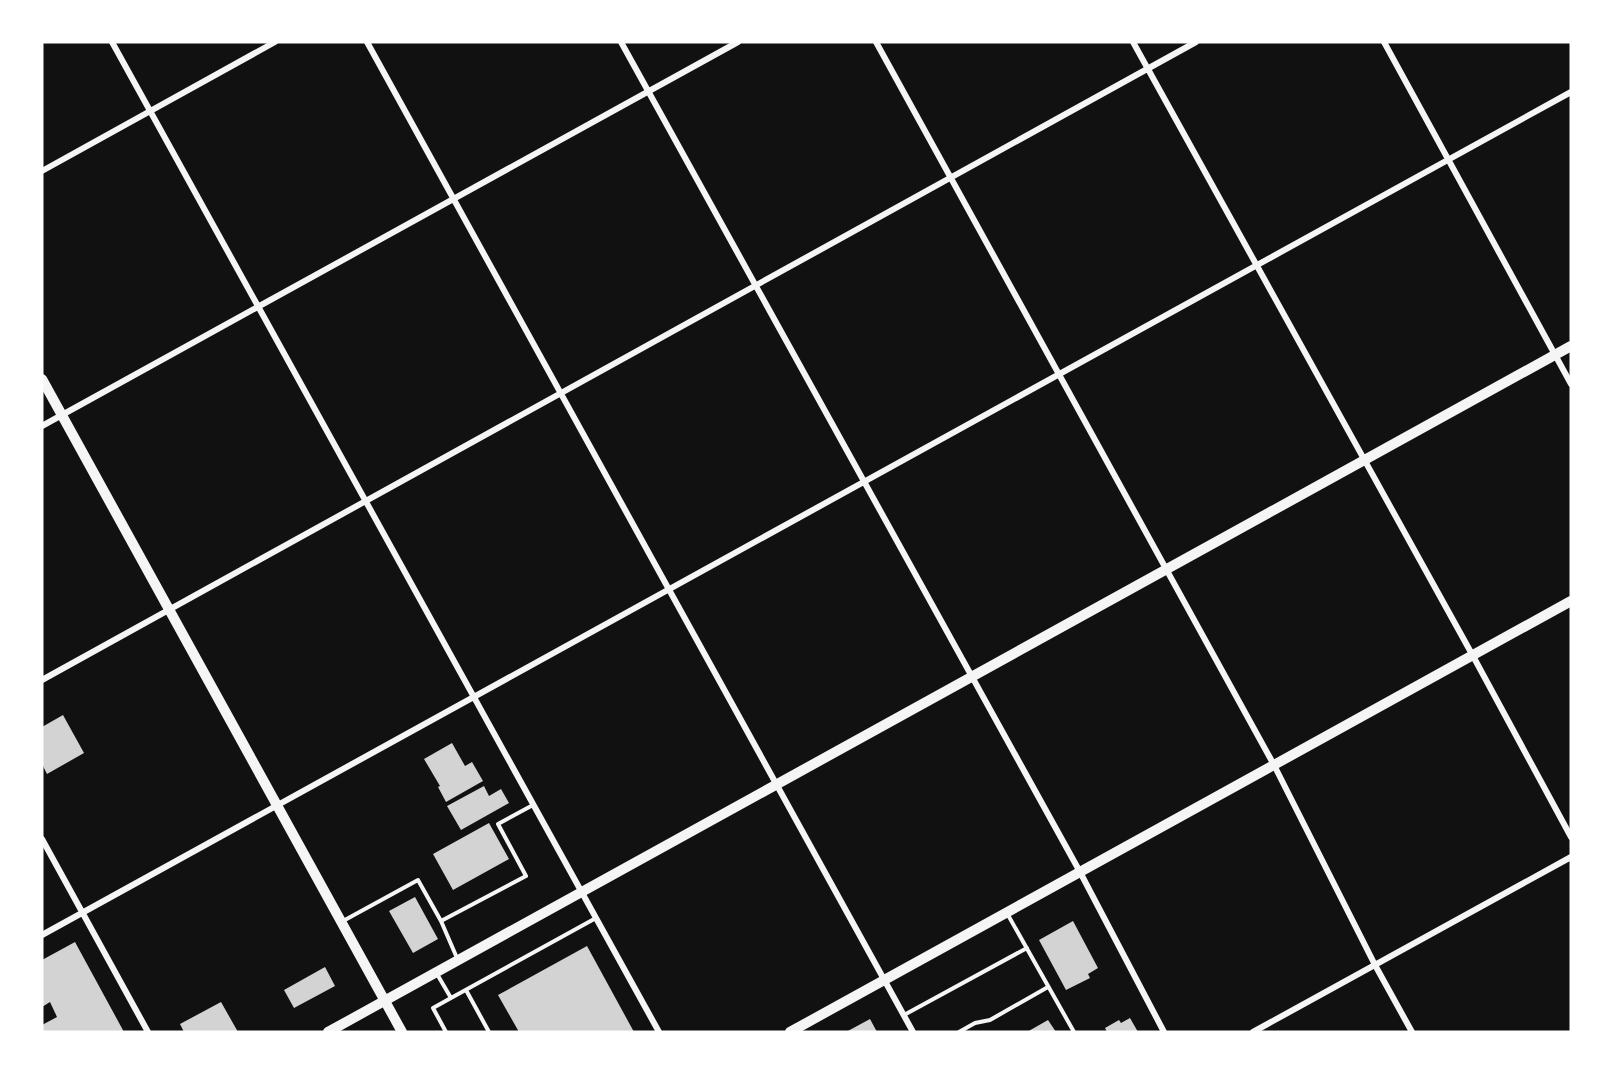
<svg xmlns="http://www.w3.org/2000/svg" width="1613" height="1074" viewBox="0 0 1613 1074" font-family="'Archivo Narrow',sans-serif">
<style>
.building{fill:#d3d3d3}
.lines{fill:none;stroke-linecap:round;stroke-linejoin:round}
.service{stroke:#f5f5f5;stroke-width:4}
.minor{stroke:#f5f5f5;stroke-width:6}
.secondary{stroke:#f5f5f5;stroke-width:10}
</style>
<rect width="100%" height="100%" fill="#111"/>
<path class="building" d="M63 715 84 753 47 774 42 764V727Z
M452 743 465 766 472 762 483 781 446 802 438 787 440 786 424 759Z
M484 786 489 796 501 789 509 803 461 830 447 806Z
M489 823 509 859 453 890 433 854Z
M415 897 438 939 413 953 389 911Z
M1073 921 1098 968 1088 974 1090 978 1066 990 1039 940Z
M75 942 124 1032H42V1025L57 1017 50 1002 42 1007V960Z
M587 946 634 1032H519L498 995Z
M325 967 335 986 294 1008 284 990Z
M221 1002 238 1032H184L180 1024Z
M1130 1018 1138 1032H1107L1105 1028 1119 1020 1121 1023Z
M870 1019 877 1032H846Z
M1048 1020 1056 1032H1027Z"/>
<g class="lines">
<path class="service" d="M1008 915 1074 1032
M343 921 418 880 441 921 457 958
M441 921 526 876 498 824 533 805
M437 974 451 998 596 918
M466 990 489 1032
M904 1015 1027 948
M446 1032 433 1008 451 998
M959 1032 975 1023 990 1020 1048 987"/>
<path class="minor" d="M112 42 659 1032
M367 42 913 1032
M621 42 1080 872 1164 1032
M876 42 1274 765 1375 965 1412 1032
M1133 42 1473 656 1571 837
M1384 42 1571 384
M42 171 275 42
M42 426 738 42
M42 680 1196 42
M42 839 148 1032
M42 935 1571 92
M1253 1032 1571 857"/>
<path class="secondary" d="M42 379 402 1032
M328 1032 1571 346
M790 1032 1571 601"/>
</g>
<rect width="1613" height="1074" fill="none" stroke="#ffffff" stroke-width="87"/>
</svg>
